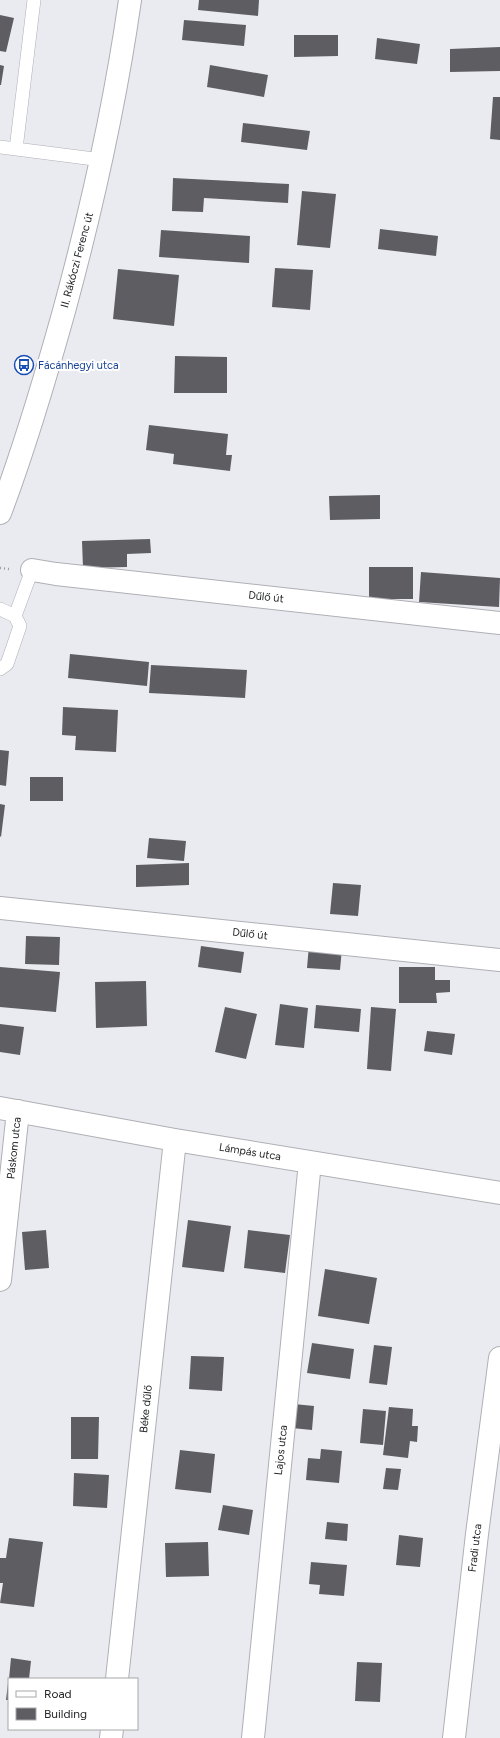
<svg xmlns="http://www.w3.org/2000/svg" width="500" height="1738" viewBox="0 0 500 1738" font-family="Figtree,sans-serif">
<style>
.building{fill:#5d5d62}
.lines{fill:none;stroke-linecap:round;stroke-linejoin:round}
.service-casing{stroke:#afb0b5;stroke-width:14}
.minor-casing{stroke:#afb0b5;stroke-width:24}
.secondary-casing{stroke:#afb0b5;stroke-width:24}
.path{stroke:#9b9ca0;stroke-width:2.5;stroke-dasharray:1 3;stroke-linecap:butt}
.service{stroke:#fff;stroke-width:13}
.minor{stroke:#fff;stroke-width:22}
.secondary{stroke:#fff;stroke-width:22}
.labels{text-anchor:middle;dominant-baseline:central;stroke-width:4;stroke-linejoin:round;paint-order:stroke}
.street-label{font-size:11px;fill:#242527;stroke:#fff}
.transit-label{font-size:11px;fill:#164399;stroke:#fff;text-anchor:start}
</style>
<rect width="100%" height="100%" fill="#eaebf0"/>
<path class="building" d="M199 0H259L258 16 198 10Z
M0 15 14 18 6 52 0 51Z
M184 20 246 25 244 46 182 40Z
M294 35H338V56L294 57Z
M377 38 420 44 417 64 375 59Z
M500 47V71L450 72V49Z
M0 65 4 66 1 85H0Z
M210 65 268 75 264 97 207 87Z
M493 97H500V140L490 139Z
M243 123 310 131 307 150 241 142Z
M173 178 289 184 288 203 204 198 203 212 172 211Z
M302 191 336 194 330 248 297 245Z
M380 229 438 236 436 256 378 249Z
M161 230 250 236 249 263 159 257Z
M275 268 313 270 310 310 272 307Z
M118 269 179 275 174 326 113 319Z
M175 356 227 357V393H174Z
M149 425 228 434 226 455H232L230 471 173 464 174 454 146 450Z
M380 495V519L330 520 329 496Z
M150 539 151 553 127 554V567L83 568 82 541Z
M369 567H413V599H369Z
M421 572 500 578 499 607 419 602Z
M70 654 149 662 147 686 68 678Z
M151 665 247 670 245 698 149 693Z
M63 707 118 710 116 752 75 750 76 736 62 735Z
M0 750 9 751 6 786 0 785Z
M30 777H63V801H30Z
M0 804 5 805 1 837 0 836Z
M149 838 186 841 184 861 147 858Z
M189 863V885L136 887V865Z
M333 883 361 885 358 916 330 914Z
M26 936 60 937 59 965 25 964Z
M309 945 342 948 340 970 307 968Z
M201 946 244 952 241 973 198 967Z
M0 967 60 972 56 1012 0 1007Z
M399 967H435V980H450V992L436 993 437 1003H399Z
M146 981 147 1026 96 1028 95 982Z
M280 1004 308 1008 304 1048 275 1045Z
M316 1005 361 1009 359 1032 314 1028Z
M225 1007 257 1014 246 1059 215 1052Z
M371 1007 396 1009 391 1071 367 1069Z
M0 1024 24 1027 20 1055 0 1052Z
M427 1031 455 1034 452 1055 424 1051Z
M188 1220 231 1226 224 1272 182 1267Z
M46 1230 49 1268 25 1270 22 1232Z
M248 1230 290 1235 285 1273 244 1268Z
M325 1269 377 1278 369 1324 318 1316Z
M312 1343 354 1349 350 1379 307 1373Z
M374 1345 392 1347 387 1385 369 1383Z
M191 1356 224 1357 222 1391 189 1389Z
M294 1404 314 1406 312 1430 292 1428Z
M389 1407 413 1409 412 1426H418L417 1442 410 1441 408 1458 383 1455Z
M363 1409 386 1411 383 1445 360 1443Z
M71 1417H99L98 1459H71Z
M321 1449 342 1451 339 1483 306 1480 308 1458 320 1459Z
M180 1450 215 1454 211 1493 175 1489Z
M386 1468 401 1469 398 1490 383 1489Z
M74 1473 109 1475 107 1508 73 1506Z
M223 1505 253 1510 249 1535 218 1530Z
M327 1522 348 1524 347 1541 325 1539Z
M399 1535 423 1538 420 1567 396 1565Z
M9 1538 43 1542 34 1607 0 1603 3 1583H0V1558H6Z
M208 1542 209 1576 166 1577 165 1543Z
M311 1562 347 1565 344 1596 319 1594 320 1585 309 1584Z
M11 1658 31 1661 29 1679H9Z
M357 1662 382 1663 380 1702 355 1701Z
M8 1683H9V1700H6Z"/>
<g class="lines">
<g class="service-casing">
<path id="service" d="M0 147 102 160
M16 149 34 0
M0 609 15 616 20 626 7 664 0 669
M15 616 32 570"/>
</g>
<g class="minor-casing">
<path id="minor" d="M32 570 56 574 500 623
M0 908 500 960
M0 1108 175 1140 500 1193
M0 1280 18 1111
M117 1679 175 1140
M111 1738 112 1729
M253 1738 310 1162
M454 1738 477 1534 500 1358"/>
</g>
<g class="secondary-casing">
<path id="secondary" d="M0 513C25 447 45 379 64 311 92 208 115 105 130 0"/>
</g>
<path class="path" d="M0 568 9 569"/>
<use href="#service" class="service"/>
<use href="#minor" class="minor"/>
<use href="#secondary" class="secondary"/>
</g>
<defs>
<g id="bus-ring" transform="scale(1)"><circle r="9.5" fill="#fff" stroke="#1a4fb4" stroke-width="1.5"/><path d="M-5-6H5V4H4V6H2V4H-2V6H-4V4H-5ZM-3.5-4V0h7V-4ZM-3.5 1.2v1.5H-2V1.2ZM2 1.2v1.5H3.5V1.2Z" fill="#1a4fb4"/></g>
</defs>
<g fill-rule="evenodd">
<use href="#bus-ring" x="24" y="365"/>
</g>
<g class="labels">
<g class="street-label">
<text transform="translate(77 260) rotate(-75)">II. Rákóczi Ferenc út</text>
<text transform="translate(266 597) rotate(6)">Dűlő út</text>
<text transform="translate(250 934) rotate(6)">Dűlő út</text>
<text transform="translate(14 1148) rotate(-84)">Páskom utca</text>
<text transform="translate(250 1152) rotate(9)">Lámpás utca</text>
<text transform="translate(146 1409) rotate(-84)">Béke dűlő</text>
<text transform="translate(281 1450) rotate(-84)">Lajos utca</text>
<text transform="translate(475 1548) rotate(-83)">Fradi utca</text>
</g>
<g class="transit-label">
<text x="38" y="365">Fácánhegyi utca</text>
</g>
</g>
<rect x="8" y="1678" width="130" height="52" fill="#ffffff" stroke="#a7a8a9"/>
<rect x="16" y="1691" width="20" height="6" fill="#ffffff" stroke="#a7a8a9"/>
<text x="44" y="1698" font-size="12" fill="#242527">Road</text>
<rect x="16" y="1708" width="20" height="12" fill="#5d5d62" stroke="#a7a8a9"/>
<text x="44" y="1718" font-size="12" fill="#242527">Building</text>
</svg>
